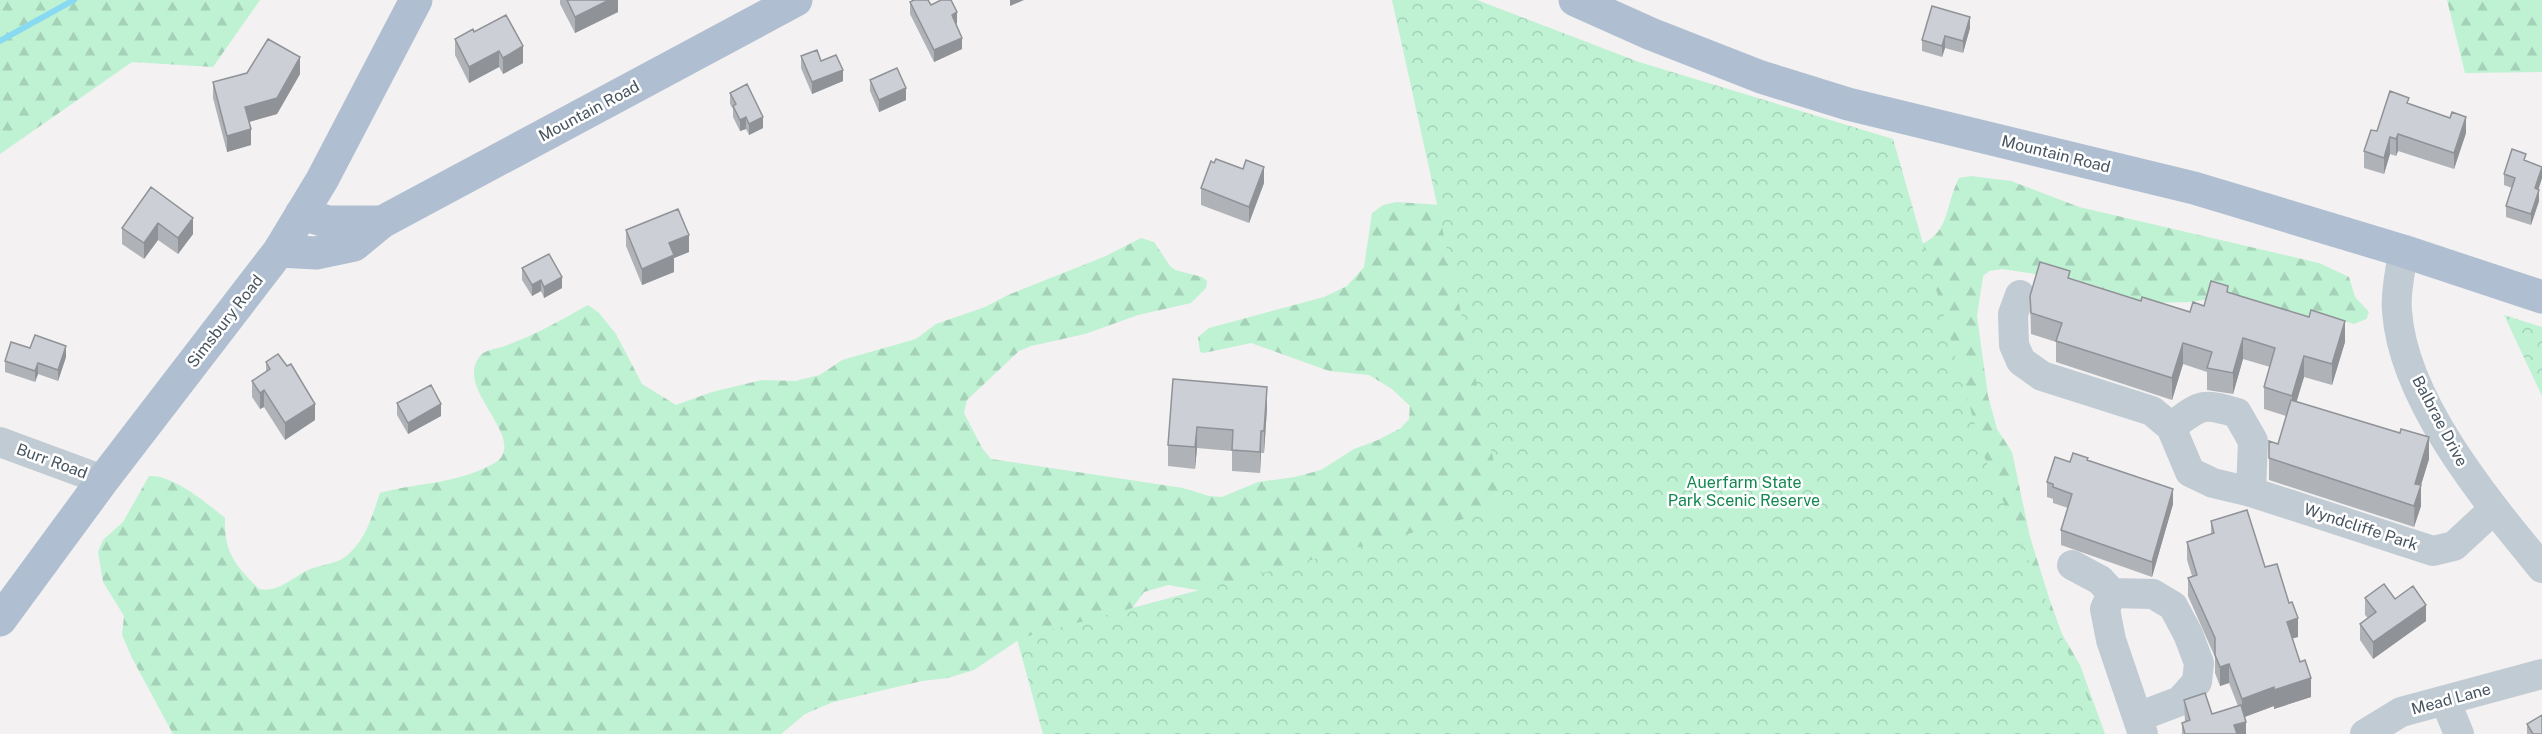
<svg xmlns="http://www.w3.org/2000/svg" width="2542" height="734" viewBox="0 0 2542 734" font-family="'Public Sans',sans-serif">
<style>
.forest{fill:url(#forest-firs)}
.park{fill:url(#park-crowns)}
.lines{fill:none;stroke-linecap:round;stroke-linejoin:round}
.stream{stroke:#88d9f2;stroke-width:6}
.minor{stroke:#c1cbd3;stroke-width:30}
.major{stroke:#afbfd1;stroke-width:33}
.wall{fill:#afb3b8}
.shaded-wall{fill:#8f9296}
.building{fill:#ccd0d6;stroke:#8f9296;stroke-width:1.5}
.labels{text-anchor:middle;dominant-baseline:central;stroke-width:5;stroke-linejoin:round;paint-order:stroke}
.street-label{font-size:16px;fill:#475460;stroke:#fff}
.park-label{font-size:16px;fill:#12874f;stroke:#fff}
</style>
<defs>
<pattern id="forest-firs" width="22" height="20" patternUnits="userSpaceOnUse" patternTransform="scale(1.5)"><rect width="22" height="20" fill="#bef2d3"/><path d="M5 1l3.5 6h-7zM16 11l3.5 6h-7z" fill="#a5d1b8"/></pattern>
<pattern id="park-crowns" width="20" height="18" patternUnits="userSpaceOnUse" patternTransform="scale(1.5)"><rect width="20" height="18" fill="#bef2d3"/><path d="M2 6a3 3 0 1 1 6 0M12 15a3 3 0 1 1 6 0" fill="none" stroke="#a5d1b8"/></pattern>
</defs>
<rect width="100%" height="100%" fill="#f3f1f1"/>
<path class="forest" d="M0 0H260L213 67 132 62 0 154Z
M2447 0H2542V72L2465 73Z
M1971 176 2011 181 2079 207 2319 263 2349 277 2355 297 2369 312 2366 319 2354 324 2334 318 2308 317 2262 302 2222 294H2215L2204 300 2191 302 2135 303 2096 286 2076 280 2002 269 1989 271 1983 276 1977 316 1988 396 1997 429 2012 452 2030 537 2050 601 2062 634 2080 665 2105 734H2037L1168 585 1144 592 1120 625 1020 639 974 670 948 678 922 681 833 702 805 714 781 734H173L132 658 122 635 124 616 103 582 98 552 103 540 123 522 149 476C172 474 207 503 225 518 224 553 235 565 259 589 277 593 291 579 306 571 317 565 334 565 345 557 366 541 372 516 380 493 416 483 453 484 487 467 490 465 496 463 499 460 524 433 452 387 481 355 486 350 495 349 502 347 533 336 560 321 588 305L599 313 616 334 642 384 676 405 712 392 762 380 795 381 820 375 842 360 916 339 936 324 985 307 1008 295 1106 256 1141 238 1154 242 1170 266 1175 270 1202 277 1207 281 1206 288 1191 303 1138 315 1085 334 1031 346 1019 351 967 400 964 413 982 448 991 459 1183 488 1209 496 1222 497 1258 482 1295 477 1321 470 1354 449 1378 440 1401 428 1409 419 1410 406 1392 389 1369 375 1329 371 1251 343 1204 353 1200 352 1198 337 1209 328 1324 297 1347 286 1364 267 1372 213 1383 205 1396 202 1578 214 1912 247C1951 238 1944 207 1959 178Z"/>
<path class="park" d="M1392 0H1477L1639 62 1893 139 1984 456 2103 734H1043L1017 639 1504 508Z
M2504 315 2542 327V396Z"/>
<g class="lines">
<path class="stream" d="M0 41 74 0"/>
<path class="minor" d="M2403 251C2401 270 2395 292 2397 311 2403 401 2487 501 2542 568
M2020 295 2013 314 2014 345 2021 361 2042 376 2152 411 2171 427 2190 472 2213 483 2251 492 2433 551 2454 546 2494 509
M2171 427C2201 405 2200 402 2237 413L2253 441 2251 492
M0 442 103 480
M2072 565 2100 580 2112 593 2105 609 2111 640 2143 734
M2112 593 2153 594 2173 606 2188 634 2199 663 2197 682 2180 701 2138 717
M2445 700 2459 734
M2365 734 2401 712 2542 674"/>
<path class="major" d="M1575 0 1651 34 1761 77 1848 104 2194 188 2403 251 2542 297
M301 214 329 222H382
M279 251 316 253 354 245 382 222 796 0
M0 620 103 480 279 251 322 180 416 0"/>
</g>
<path class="wall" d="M560 0H618V12L575 33 560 4Z
M910 2 931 5 957 23 956 24 962 49 934 62 910 14Z
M1970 28 1963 53 1945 48 1942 57 1922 51V40Z
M474 32 523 63 503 74 499 67 469 83 455 55V39Z
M801 56 821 61 843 81 812 94 801 68Z
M300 74 277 114 249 122 251 145 227 152 213 98V82Z
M870 80 906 100 879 112 870 91Z
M730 93 763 128 749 135 746 129 740 131 733 117V109L730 104Z
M2409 104 2466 133 2454 169 2398 151 2396 156 2390 154 2384 174 2364 168V151L2377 131Z
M2526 161 2542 167V178L2538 190 2539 201 2531 225 2506 217V206L2512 188 2504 185V174Z
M1214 163 1243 169 1264 183 1249 223 1201 205V188Z
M151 187 193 234 178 254 158 240 144 259 122 244V228Z
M626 230 689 252 674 258V272L642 285 626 246Z
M522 268 562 288 544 298 541 291 532 296 522 280Z
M2070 279 2141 301 2190 312 2204 306 2228 292 2345 342 2332 385 2304 377 2296 402 2429 459 2421 485V506L2414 527 2269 480V458L2278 444 2286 416 2264 409V387L2270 367 2243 359 2233 394 2207 390V372L2183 364 2172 400 2056 362V342L2031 334 2030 296Z
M30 348 66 357 58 381 38 374 35 382 5 372V361Z
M266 362 315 420 285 440 264 407 260 409 252 397V381L266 372Z
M1173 379 1267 408 1264 453H1261L1260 473 1232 471V451L1197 448 1195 469 1168 466V445Z
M397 403 441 416 408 434 397 415Z
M2088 460 2173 504 2152 577 2061 545V530L2068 508 2053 503V499L2047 497V482L2070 462Z
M2211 521 2265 567 2298 637 2292 638 2311 697 2274 709V706L2244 717 2246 734H2182V723L2185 722 2184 700 2212 714 2238 706 2229 683 2220 686 2215 673V657L2188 596V578L2192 576 2187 560V542L2211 534Z
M2365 598 2395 599 2426 621 2373 659 2360 640V624L2368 618 2365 615Z
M2527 724 2542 734H2527Z"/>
<path class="shaded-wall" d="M609 0H618V12L575 33V17Z
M1010 0H1024L1010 6Z
M957 12V23L952 26V15Z
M1970 17V28L1963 53V41Z
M1945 36V48L1942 57V46Z
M962 38V49L934 62V50Z
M523 46V63L503 74V58Z
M499 51V67L469 83V67Z
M300 57V74L277 114 245 123V107Z
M843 70V81L812 94V82Z
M906 88V100L879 112V100Z
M746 117V129L740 131V120Z
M763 117V128L749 135V124Z
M2466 117V133L2454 169V153Z
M251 129V145L227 152V136Z
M2398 134V151L2396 156V139Z
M2390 137V154L2384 174V158Z
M1264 167V183L1249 223V207Z
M2542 167V178L2535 200V188Z
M2539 190V201L2531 225V214Z
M193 218V234L178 254V238Z
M158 223V240L144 259V243Z
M689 235V252L674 258V272L642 285V269L669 243Z
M562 277V288L544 298V287Z
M541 280V291L532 296V285Z
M2345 321V342L2332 385V364Z
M2243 338V359L2233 394V373Z
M2183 343V364L2172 400V378Z
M66 346V357L58 381V370Z
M2304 356V377L2292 417V396Z
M38 363V374L35 382V371Z
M1267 387V408L1264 453V431Z
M264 390V407L260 409V393Z
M315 404V420L285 440V423Z
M441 404V416L408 434V423Z
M1197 427V448L1195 469V447Z
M1261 431V453L1260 473V452Z
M2429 437V459L2416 501 2421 485V506L2414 527 2415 484Z
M2173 489V504L2152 577V562Z
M2426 605V621L2373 659V642Z
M2298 618V637L2287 640V622Z
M2229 664V683L2220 686V667Z
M2311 678V697L2274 709V690Z
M2274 687V706L2242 718V699Z
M2246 722V734H2234V725Z"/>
<path class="building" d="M567 0H609L575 17Z
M914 0H928L931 5 941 0H951L957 12 952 15 962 38 934 50 910 2Z
M1932 6 1970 17 1963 41 1945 36 1942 46 1922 40Z
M506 15 523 46 503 58 499 51 469 67 455 39 473 29 474 32Z
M268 39 300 57 277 98 245 107 251 129 227 136 213 82 247 73Z
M817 50 821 61 836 55 843 70 812 82 801 56Z
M897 68 906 88 879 100 870 80Z
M747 84 763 117 749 124 746 117 740 120 733 106 736 104 730 93Z
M2390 91 2409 98 2407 103 2450 118 2452 112 2466 117 2454 153 2398 134 2396 139 2390 137 2384 158 2364 151 2371 130 2377 131Z
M2512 149 2526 154 2524 160 2542 167 2535 188 2539 190 2531 214 2506 206 2515 178 2504 174Z
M1216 159 1243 169 1246 160 1264 167 1249 207 1201 188 1211 161 1214 163Z
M151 187 193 218 178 238 158 223 144 243 122 228Z
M678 209 689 235 669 243 674 255 642 269 626 230Z
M549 254 562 277 544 287 541 280 532 285 522 268Z
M2040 262 2070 271 2068 278 2141 301 2142 297 2190 312 2193 302 2204 306 2211 281 2228 286 2227 292 2309 317 2311 310 2345 321 2332 364 2304 356 2292 396 2264 387 2275 348 2243 338 2233 373 2207 368 2212 352 2183 343 2172 378 2056 341 2062 323 2031 313 2030 296Z
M35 335 66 346 58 370 38 363 35 371 5 361 11 342 30 348Z
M278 354 287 366 291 364 315 404 285 423 264 390 260 393 252 381 270 369 266 362Z
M1173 379 1267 387 1264 431H1261L1260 452 1232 450 1233 430 1197 427 1195 447 1168 445Z
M431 385 441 404 408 423 397 403Z
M2291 400 2400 433 2401 429 2429 437 2415 484 2421 485 2414 506 2269 458V441L2278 444Z
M2073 453 2088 458 2087 460 2173 489 2152 562 2061 530 2072 494 2053 487V484L2047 482 2055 457 2070 462Z
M2247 510 2265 567 2277 564 2289 603 2292 602 2298 618 2287 622 2300 662 2305 660 2311 678 2274 690V687L2242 699 2229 664 2220 667 2215 655V638L2188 578 2197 575 2187 542 2214 533 2211 521Z
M2384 584 2395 599 2413 586 2426 605 2373 642 2360 624 2376 612 2365 598Z
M2205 693 2212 714 2241 705 2246 722 2234 725 2237 734H2185L2182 723 2190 720 2184 700Z
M2542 715V734H2533L2527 724Z"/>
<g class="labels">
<g class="street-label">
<text transform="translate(589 111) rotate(-28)">Mountain Road</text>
<text transform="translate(2056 154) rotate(14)">Mountain Road</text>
<text transform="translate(225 321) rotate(-52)">Simsbury Road</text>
<text transform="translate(2440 421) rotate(62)">Balbrae Drive</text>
<text transform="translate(52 461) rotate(20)">Burr Road</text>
<text transform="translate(2361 527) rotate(18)">Wyndcliffe Park</text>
<text transform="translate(2451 699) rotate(-15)">Mead Lane</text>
</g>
<g class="park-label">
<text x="1744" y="482">Auerfarm State<tspan x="1744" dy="18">Park Scenic Reserve</tspan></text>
</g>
</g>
</svg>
